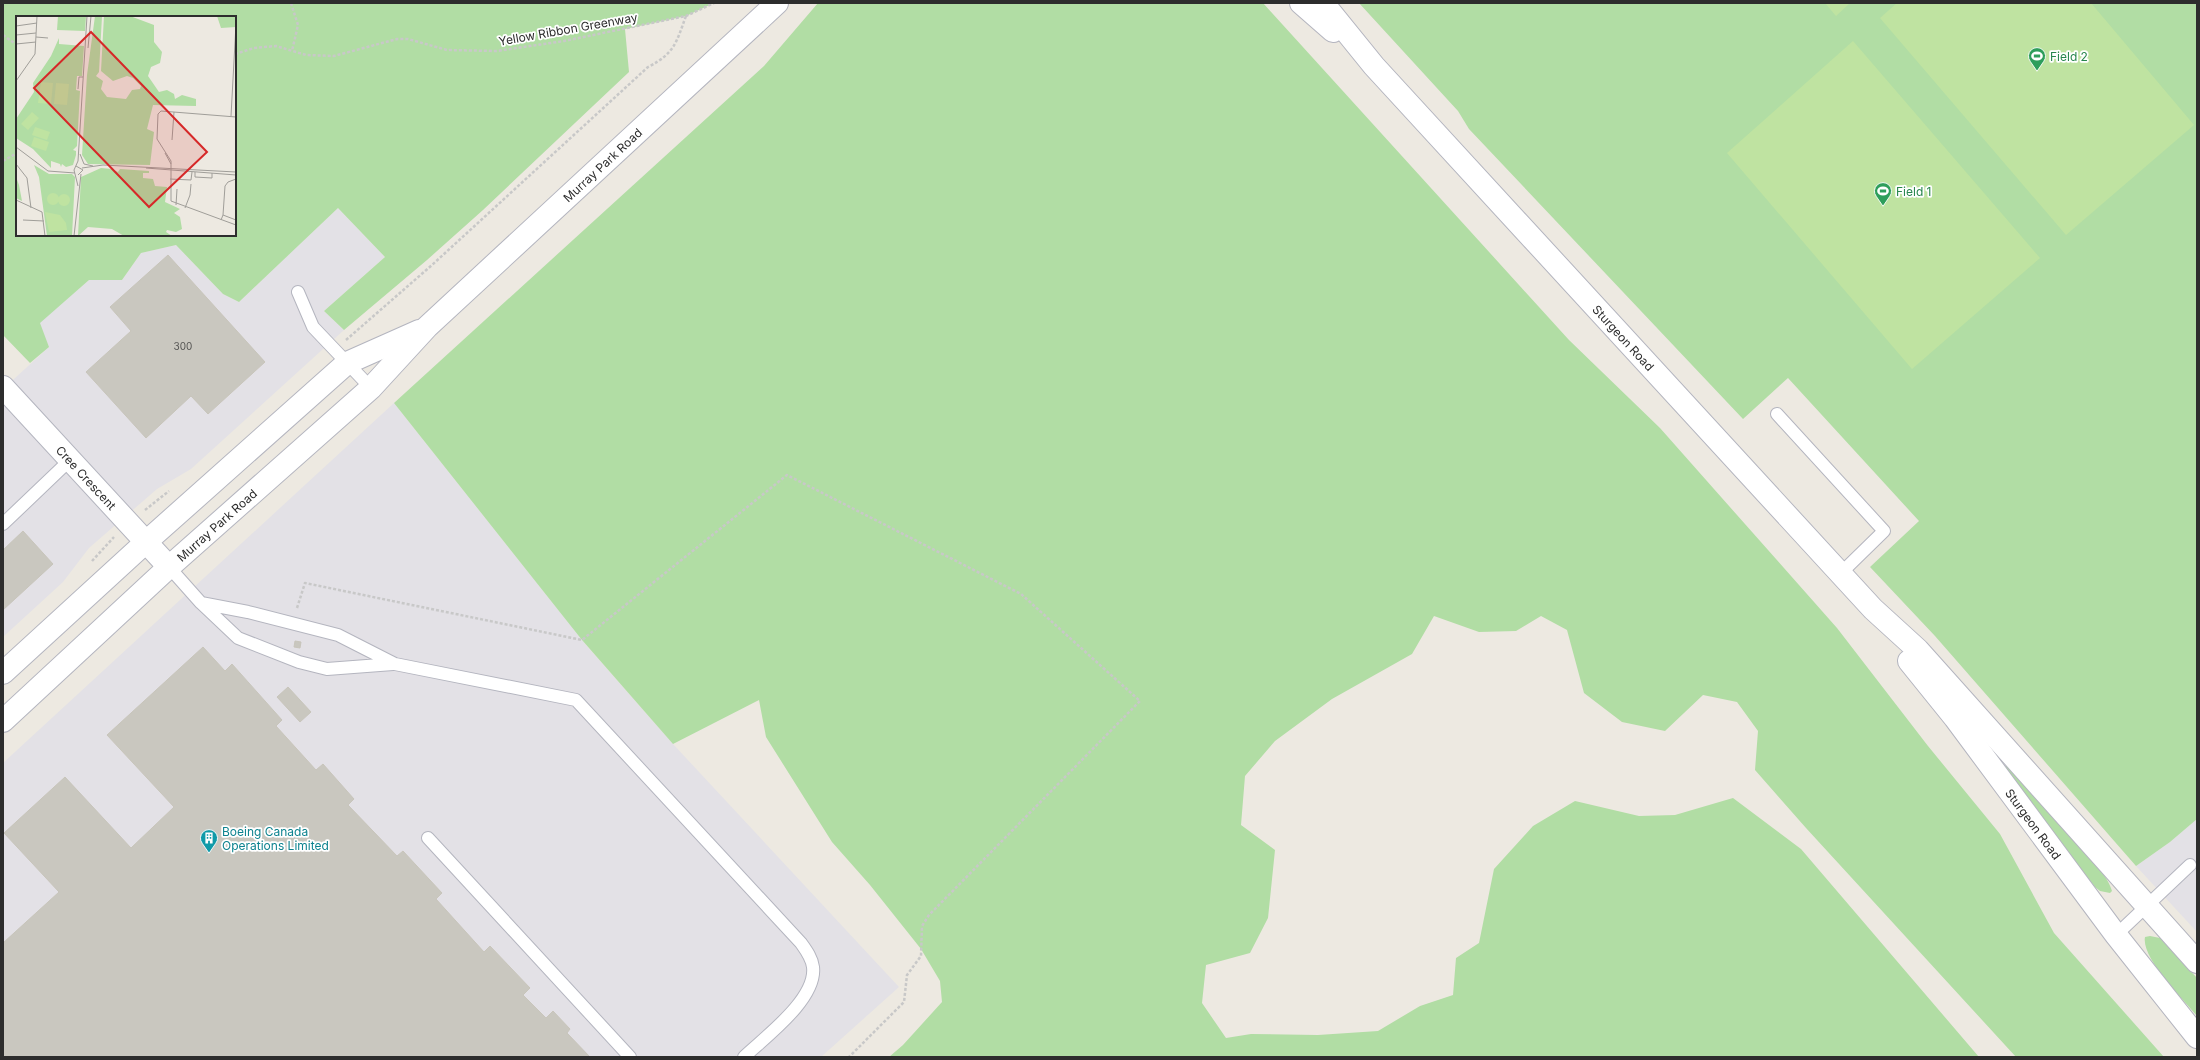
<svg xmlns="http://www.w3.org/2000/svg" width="2200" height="1060" viewBox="0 0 2200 1060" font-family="Inter,sans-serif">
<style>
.industrial{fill:#e3e1e6}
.green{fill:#b1dda4;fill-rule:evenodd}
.pitch{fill:#bfe3a1}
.building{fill:#c9c7bf;stroke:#c8c5bb}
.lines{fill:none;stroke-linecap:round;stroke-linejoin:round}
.lane-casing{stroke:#b4b5bf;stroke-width:14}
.street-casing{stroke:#b4b5bf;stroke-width:24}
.secondary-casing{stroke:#b4b5bf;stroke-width:24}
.path{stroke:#c8c8c8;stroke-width:2.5;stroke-dasharray:3 2;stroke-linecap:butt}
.lane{stroke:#fff;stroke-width:12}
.street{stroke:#fff;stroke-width:22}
.secondary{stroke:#fff;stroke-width:22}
.labels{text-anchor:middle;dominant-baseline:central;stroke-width:3.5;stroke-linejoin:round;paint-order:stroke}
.number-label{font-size:10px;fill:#545452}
.street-label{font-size:12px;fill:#2d2d2d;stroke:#fff}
.leisure-label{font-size:12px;fill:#27864d;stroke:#fff;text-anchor:start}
.culture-label{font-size:12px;fill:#0d838f;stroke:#fff;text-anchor:start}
.inset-road{fill:none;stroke:#a09e99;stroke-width:1}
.view{fill:#d62828;fill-opacity:0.15;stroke:#d62828;stroke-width:2}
.inset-edge{fill:none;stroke:#2d2d2d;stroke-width:2}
</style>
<rect width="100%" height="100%" fill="#ede9e1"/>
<path class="industrial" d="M338 208 385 257 324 311 344 330 191 469 157 489 89 548 63 582 3 637V389L49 347 39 323 89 280H122L141 253 176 245 223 294 239 302Z
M394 403 586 645 673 744 899 987 821 1057H3V763Z
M2197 819V932L2136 866 2170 842Z"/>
<path class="green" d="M3 3H714L686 16 625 29 629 72 483 210 427 260 344 330 324 311 385 257 338 208 239 302 223 294 176 245 141 253 122 280H89L40 323 49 347 30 363 3 335ZM17 17H235V235H17Z
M818 3H1263L1569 340 1660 428 1837 628 1928 746 2000 834 2054 933 2164 1057H2016L1806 828 1755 770 1758 731 1737 702 1703 695 1665 731 1622 722 1584 693 1567 630 1541 616 1516 631 1479 632 1434 616 1412 654 1332 699 1275 741 1245 776 1241 825 1275 850 1268 918 1250 953 1206 965 1202 1003 1226 1038 1251 1034 1318 1035 1378 1031 1420 1006 1453 995 1456 958 1479 943 1494 869 1533 826 1575 801 1639 816 1675 815 1733 798 1801 849 1979 1057H889L903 1045 942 1002 940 981 921 949 870 885 832 842 766 737 759 700 673 744 582 640 394 403 764 66Z
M1359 3H2197V819L2170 842 2136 866 1935 636 1870 567 1919 521 1788 378 1743 419 1469 129 1458 111Z
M2007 764C2035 794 2063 824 2089 856 2097 867 2108 877 2112 891L2110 893 2100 891 2095 887 2044 823 2005 767Z
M2150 936 2160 938 2197 978V1016C2183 999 2141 958 2145 937Z"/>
<path class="pitch" d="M1825 3H1850L1836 16Z
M1897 3H2091L2194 125 2066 235 1880 18Z
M1853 41 2040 258 1912 369 1727 153Z"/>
<path class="building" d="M168 255 265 362 208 414 191 396 146 438 86 372 131 331 110 307Z
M23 531 53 564 3 610V550Z
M295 641 301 642 300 648 294 647Z
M203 647 225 671 232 664 282 720 276 726 316 770 323 764 354 799 348 805 397 856 403 851 442 893 436 899 484 952 490 946 530 988 523 995 546 1018 553 1011 570 1029 567 1033 590 1057H3V943L59 892 4 833 65 777 131 848 174 807 107 735Z
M288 687 311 712 300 722 277 697Z"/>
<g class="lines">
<g class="lane-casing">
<path id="lane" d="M298 292 313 327 371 388
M1777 414 1884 531 1840 574
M3 524 70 460
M169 567 201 603 238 638 299 662 327 669 393 664
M201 603 248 612 338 635 395 664 576 700 801 943C806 950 812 958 813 967 817 999 765 1037 744 1057
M428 838 630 1057
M2116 935 2190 865"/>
</g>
<g class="street-casing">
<g id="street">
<path id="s1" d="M3 387 169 567"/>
</g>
</g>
<g class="secondary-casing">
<g id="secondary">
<path d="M1301 3 1333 31"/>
<path id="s2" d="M1323 3 1374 66 1873 609 1918 650 2197 962"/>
<path id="s3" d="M1909 661 1955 718 2116 935 2197 1037"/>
<path d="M3 673 146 542 347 363 419 331"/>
<path id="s4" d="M3 721 169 567 371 388 427 327 777 3"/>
</g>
</g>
<path class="path" d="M291 3 298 25 292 51
M3 35 17 45
M235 54 254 48 276 46 306 55 334 56 397 39H408L447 50 497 51 564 41 686 16 714 3
M3 161 17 153
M346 340 432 265 648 67C675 53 676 43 686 16
M145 510 169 491
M92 561 114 537
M297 608 305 583 582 640 787 475 1021 594 1140 701 929 915 922 926 921 956 907 975 904 1002 849 1057"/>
<use href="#lane" class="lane"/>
<use href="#street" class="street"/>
<use href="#secondary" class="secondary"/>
</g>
<defs>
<g id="stadium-pin" transform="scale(0.9)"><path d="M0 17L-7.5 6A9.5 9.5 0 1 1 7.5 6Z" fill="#2e9e5b" stroke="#fff"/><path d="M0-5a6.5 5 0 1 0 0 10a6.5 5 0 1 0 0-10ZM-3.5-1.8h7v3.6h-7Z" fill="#fff"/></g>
<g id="building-pin" transform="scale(0.9)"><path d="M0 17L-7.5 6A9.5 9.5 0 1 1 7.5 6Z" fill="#0f9aa8" stroke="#fff"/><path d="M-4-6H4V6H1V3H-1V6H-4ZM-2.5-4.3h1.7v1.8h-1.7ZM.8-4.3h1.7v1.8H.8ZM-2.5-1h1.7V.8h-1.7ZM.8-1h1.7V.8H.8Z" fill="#fff"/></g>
</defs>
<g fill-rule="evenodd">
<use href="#stadium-pin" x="2037" y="56"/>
<use href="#stadium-pin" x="1883" y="191"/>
<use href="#building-pin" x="209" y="838"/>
</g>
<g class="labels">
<g class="number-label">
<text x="183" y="346">300</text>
</g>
<g class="street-label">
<text transform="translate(568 29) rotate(-10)">Yellow Ribbon Greenway</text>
<text stroke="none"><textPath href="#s4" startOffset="818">Murray Park Road</textPath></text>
<text stroke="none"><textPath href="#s2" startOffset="450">Sturgeon Road</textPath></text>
<text stroke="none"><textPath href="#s1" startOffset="123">Cree Crescent</textPath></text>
<text stroke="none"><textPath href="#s4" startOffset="290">Murray Park Road</textPath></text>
<text stroke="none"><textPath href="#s3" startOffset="205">Sturgeon Road</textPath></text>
</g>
<g class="leisure-label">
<text x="2050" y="56">Field 2</text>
<text x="1896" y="191">Field 1</text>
</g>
<g class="culture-label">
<text x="222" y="831">Boeing Canada<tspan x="222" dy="14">Operations Limited</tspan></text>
</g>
</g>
<g transform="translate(16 16)">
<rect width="220" height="220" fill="#ede9e1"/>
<path d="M42 0H70L69 15 41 14ZM79 0H86L83 56 80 60 87 65 85 73 91 81 110 83 116 74 124 73 125 70 117 62 111 60 97 65 85 55 88 0H114L138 9V26L146 36 144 47 135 51 132 60 143 76 151 74 158 78 159 83 166 79 180 83V90L137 89 131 113 138 116 134 149 72 148 66 139 71 59ZM201 0H220V11L205 12ZM43 22V28L68 30 66 60H61L60 74 64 75 61 130 57 134 60 135V139L57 149 50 151 46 148 45 151 44 148 35 145V152L17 133 0 122V103L18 76 17 67 35 40ZM18 149 33 158H56L59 161 56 220H31L23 161ZM85 152 96 153 102 156 104 153 133 155V157H127V162L137 163 139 170 151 171 149 186 164 193 158 197 164 201 166 213 160 216 151 214 150 216 156 220H108L96 213 72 211 62 220 65 161ZM0 161 3 169 6 185 0 182Z" fill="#b1dda4"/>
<path d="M25 66 37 67 35 88 22 87ZM40 67 53 68 51 89 38 88ZM16 96 23 102 12 114 5 108ZM19 111 34 116 31 124 16 119ZM18 121 33 126 30 135 15 130ZM31 183a6 6 0 1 1 12 0a6 6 0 1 1-12 0ZM42 184a6 6 0 1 1 12 0a6 6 0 1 1-12 0ZM29 196 44 199 50 207 51 214 33 216Z" fill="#bfe3a1"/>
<path class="inset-road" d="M0 10 21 7M0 19 20 17M20 21 32 22M0 28 20 26M72 32 75 0M0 65 19 38 21 0M62 73 63 61H67M215 100 220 8M220 101 145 95 142 98 141 123 155 145V185L220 209M156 124 158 96M0 131 32 155 59 157M149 137 155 148M64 138 68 148 77 150M0 148 11 162 15 192M60 150 67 154 62 159M66 152 87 149 220 156M130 152 220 159M179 156V161L196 162V157M154 163 175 164 176 156M62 170 58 154 62 145 71 0M0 184 26 196 29 220M160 189 161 173M169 192 174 179 175 168M207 199 209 170 212 166 220 163M7 204 28 205M205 204 207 199 220 204M58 220 65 158"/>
<path class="view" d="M75 16 191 136 133 191 18 72Z"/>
<rect width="220" height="220" class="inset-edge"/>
</g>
<rect width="2200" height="1060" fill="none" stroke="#2d2d2d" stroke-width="8"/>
</svg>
